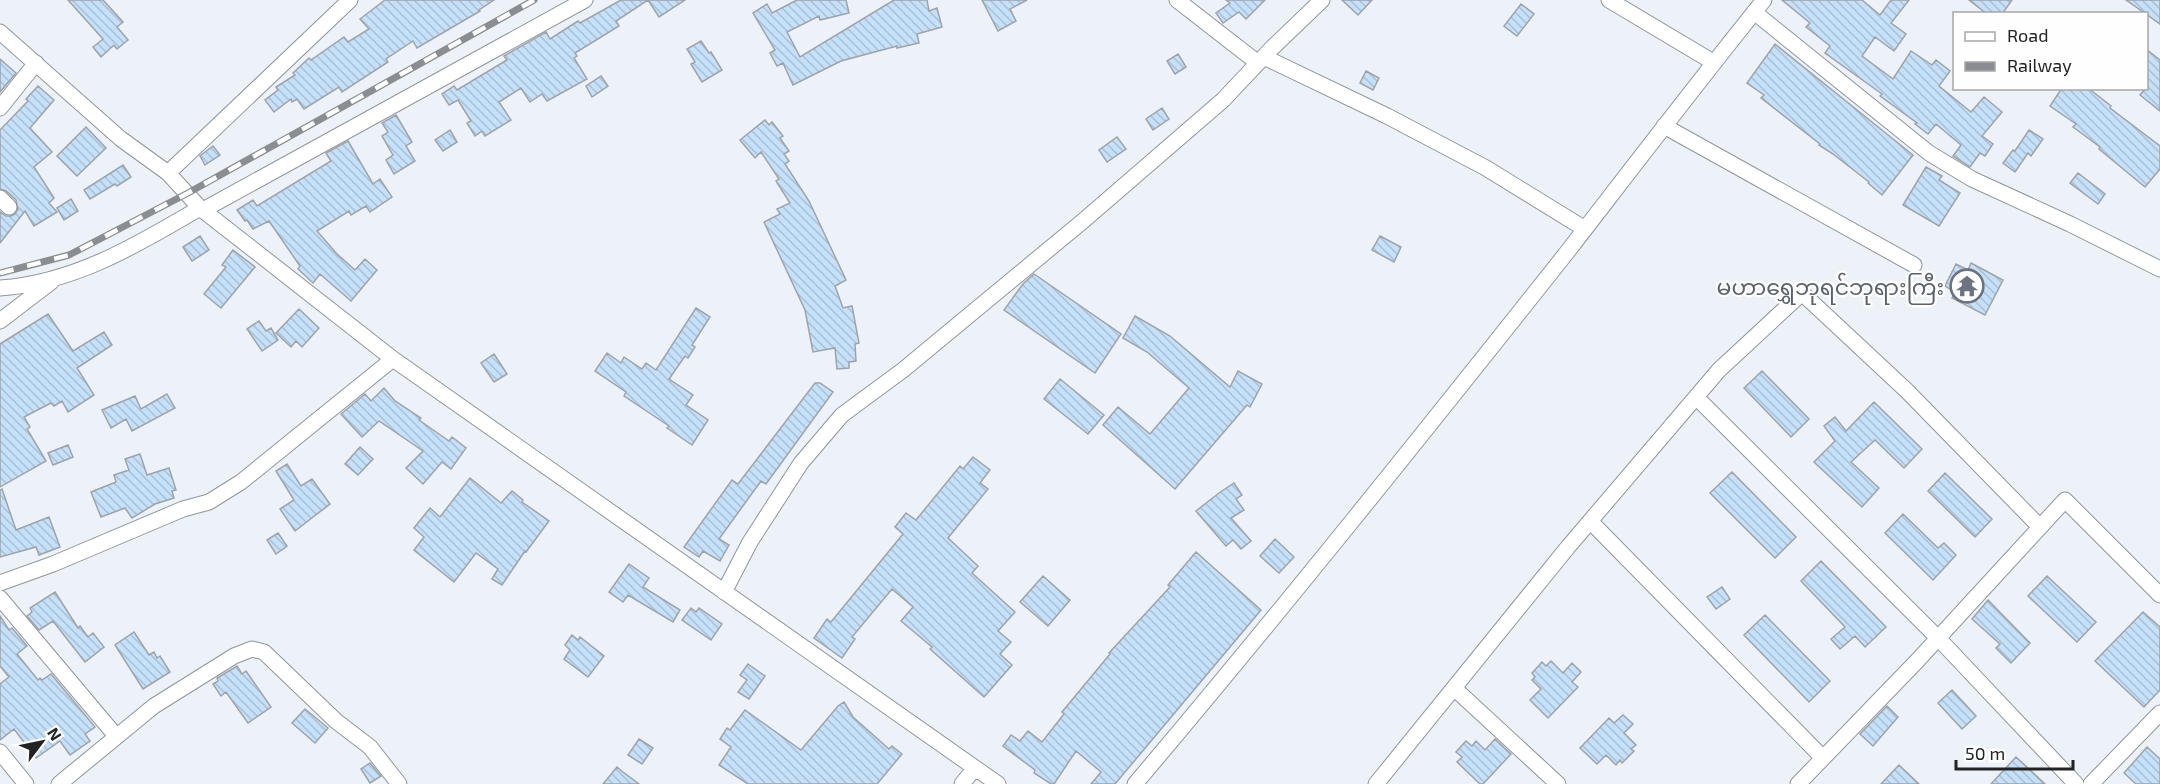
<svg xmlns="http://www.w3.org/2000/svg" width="2160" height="784" viewBox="0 0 2160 784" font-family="'Exo 2','Noto Sans Myanmar',sans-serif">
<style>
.building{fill:url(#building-back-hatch);stroke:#9ea3a9;stroke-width:1.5}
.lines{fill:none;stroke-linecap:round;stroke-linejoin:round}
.street-casing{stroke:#90969b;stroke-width:17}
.street{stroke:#fff;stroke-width:15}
.rail-casing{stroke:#8a8e92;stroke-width:7}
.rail{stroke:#fefefe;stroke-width:4.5;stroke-dasharray:14;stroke-linecap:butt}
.labels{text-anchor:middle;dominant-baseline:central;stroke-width:4.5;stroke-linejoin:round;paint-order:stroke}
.worship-label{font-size:22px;fill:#5b616d;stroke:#fefefe;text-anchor:end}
</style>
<defs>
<pattern id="building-back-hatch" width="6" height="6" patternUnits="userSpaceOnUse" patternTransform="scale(1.5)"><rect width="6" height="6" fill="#c5e0f9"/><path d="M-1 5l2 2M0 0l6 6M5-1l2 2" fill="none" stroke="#a9c0d5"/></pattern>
</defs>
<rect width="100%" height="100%" fill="#ecf2f8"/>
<path class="building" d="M68 0H103L123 22 117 27 128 40 117 49 114 45 101 57 93 47 103 39Z
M385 0H494L479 10 480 11 417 48 413 41 386 59 388 62 342 92 339 87 304 109 297 99 292 102 291 99 274 112 265 100 278 90 276 87 295 75 293 73 309 58 311 60 344 37 348 42 369 29 360 19Z
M621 0H648L616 21 619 26 575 53 577 56 574 58 587 79 547 101 542 94 530 102 521 88 499 102 511 120 485 136 482 131 475 136 467 123 471 121 458 100 449 105 442 94 454 86 457 90 507 60 504 56 546 32 550 39 578 21 580 23Z
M648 0H685L659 17Z
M797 0H846L849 13 820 20 819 16 787 32 800 57 894 0H927L929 11 937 8 942 27 917 34 919 43 897 48V46L841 61 793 85 783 63 777 66 770 53 775 50 753 13 767 4 772 13Z
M982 0H1027L1010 9 1016 21 998 31Z
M1226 0H1265L1246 19 1239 12 1223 23 1216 13 1230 3Z
M1342 0H1372L1358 15Z
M1782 0H1862L1880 15 1891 0H1909L1891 23 1906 34 1894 51 1875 37 1862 56 1893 79 1911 51 1932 65 1936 60 1950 71 1939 86 1971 112 1984 97 2002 112 1982 136 1993 144 1985 156 1980 153 1970 167 1953 156 1961 145 1936 124 1928 134 1915 124 1917 123 1880 96 1882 94 1825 53 1830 46 1806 27 1810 23Z
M1969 0H2012L2002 14H1987Z
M2126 0H2160V24L2146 14Z
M1521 4 1534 14 1517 36 1504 26Z
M701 41 709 53 711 52 722 70 702 82 691 64 695 62 687 49Z
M1775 44 1913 155 1882 195 1868 183 1869 182 1833 154 1819 145 1820 144 1761 98 1764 95 1747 83Z
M2146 49 2160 60V111L2140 95 2146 88Z
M1178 54 1186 67 1175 74 1167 61Z
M0 59 16 73 0 92Z
M1366 71 1379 78 1373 90 1360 83Z
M601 76 608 86 592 97 586 86Z
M38 86 54 100 30 128 52 152 34 167 54 198 49 203 57 212 34 226 25 211 0 243V212L6 216H11L15 214 18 209 16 200 6 191 0 189V130L28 101 26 99Z
M2062 88H2088L2111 106 2110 108 2160 146V169L2145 187 2099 149 2100 147 2073 127 2076 124 2050 106Z
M1162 108 1169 119 1153 130 1146 119Z
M396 115 412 142 406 146 415 161 394 174 386 160 393 155 382 136 388 132 382 123Z
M765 120 769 125 772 122 783 136 780 138 789 151 784 154 789 161 785 164 809 201 846 280 835 286 843 308 852 306 859 343 855 344 856 361 849 362V368L837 369 835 348 813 352 805 310 764 222 780 214 777 209 790 203 776 181 779 179 761 152 755 158 740 140Z
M86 127 106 148 77 176 57 156Z
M450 130 457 142 443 151 435 140Z
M2029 130 2043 139 2031 156 2028 153 2015 172 2003 163 2013 150 2015 151Z
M1117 137 1126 149 1107 162 1099 150Z
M348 141 373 184 380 179 392 197 370 212 366 206 351 215 349 211 317 231 337 254 355 270 365 259 377 270 351 301 320 274 313 283 298 269 300 266 269 221 253 229 247 220 245 221 237 210 253 200 257 206 331 161 326 153Z
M213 146 220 155 205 165 200 156Z
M123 165 131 177 117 186 115 184 90 199 84 190Z
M1926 167 1942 176 1939 180 1960 193 1939 226 1903 205Z
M2078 173 2105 194 2098 204 2070 183Z
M71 199 78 211 64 220 57 208Z
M200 236 209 250 192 261 183 247Z
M1380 236 1401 247 1394 262 1372 250Z
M233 250 255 267 221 308 204 294 226 267 222 265Z
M1971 263 2003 280 1985 315 1952 298 1955 292 1945 286 1956 264 1968 270Z
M1034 274 1121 334 1095 373 1004 310 1023 284Z
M696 308 710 317 692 345 695 347 688 358 685 356 669 379 693 395 686 405 708 420 692 445 667 428 669 426 624 396 626 392 595 371 607 353 621 363 624 357 642 369 646 363 656 370Z
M299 309 319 328 302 347 296 341 291 347 276 333Z
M48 314 73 351 104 332 112 345 77 368 94 395 68 412 62 401 54 406 51 403 24 417 30 427 27 429 46 461 0 487V344Z
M1135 316 1170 336 1230 387 1238 371 1262 384 1250 407 1247 405 1175 489 1103 425 1118 407 1150 434 1189 388 1147 352 1123 338Z
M259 321 266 331 271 328 278 340 262 351 247 329Z
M494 354 507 374 494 382 481 363Z
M1762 371 1809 419 1791 437 1744 388Z
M1060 379 1104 415 1088 434 1044 399Z
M815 383H820L833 392 766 484 761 481 719 539 729 545 720 561 703 551 699 557 684 547 732 480 738 484Z
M384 388 395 401 421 418 419 420 449 441 452 437 466 448 451 469 442 462 423 484 406 468 423 451 379 421 362 437 341 414 365 394 371 401Z
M167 394 175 408 132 431 126 419 111 428 102 410 135 396 141 409Z
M1874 402 1922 449 1904 468 1875 440 1851 462 1879 488 1862 507 1814 462 1835 441 1824 426 1835 417 1846 431Z
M68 445 73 457 53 465 48 453Z
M360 447 373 459 358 475 345 464Z
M140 454 147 475 169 468 176 490 172 491 174 498 155 504 132 518 125 508 101 517 91 492 116 482 114 475 129 470 125 459Z
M973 457 990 470 980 483 988 489 948 538 978 566 972 573 1015 612 998 631 1011 642 1000 654 1012 665 984 697 930 649 932 647 901 621 913 607 892 589 852 637 855 639 842 658 814 638 827 619 831 622 903 534 895 527 906 513 916 520 960 466 963 469Z
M287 464 301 486 312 479 330 504 295 531 280 509 294 500 276 471Z
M1732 472 1796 537 1775 558 1710 493Z
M1945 473 1992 519 1975 537 1928 491Z
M470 478 501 503 512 491 523 500 522 502 549 521 526 552 525 551 502 585 492 579 498 569 476 553 454 582 414 550 424 537 414 528 430 508 440 517Z
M1234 483 1242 495 1236 499 1244 510 1231 518 1251 541 1241 549 1233 540 1226 546 1196 511 1219 493Z
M2 489 16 530 49 517 60 547 39 555 36 547 0 557V490Z
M1903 514 1938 548 1944 543 1956 555 1933 580 1885 533Z
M278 533 287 546 276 554 267 540Z
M1275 539 1294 557 1279 573 1260 556Z
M1196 552 1261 610 1115 784H1091L1101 772 1076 751 1054 784H1051L1034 773 1035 770 1003 746 1011 735 1020 741 1028 731 1042 742 1064 714 1062 712 1110 654 1109 653 1170 587 1168 585Z
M1821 561 1886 627 1865 647 1855 636 1840 649 1831 639 1845 627 1801 581Z
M629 564 649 578 643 587 680 610 673 622 628 595 623 602 609 592Z
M1043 576 1070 600 1048 626 1020 602Z
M2047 576 2096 622 2077 642 2028 596Z
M1722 587 1730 599 1716 609 1707 597Z
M55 592 78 628 80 626 88 637 93 633 104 647 85 662 53 621 39 630 27 616 32 612 30 608Z
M1988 600 2030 643 2011 663 1996 648 2000 644 1972 619Z
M691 608 696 612 699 608 722 624 711 640 682 620Z
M2143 612 2160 627V690L2144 707 2095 661Z
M1765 615 1830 681 1809 702 1744 635Z
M0 616 9 630 12 628 27 646 17 654 38 680 40 678 42 680 51 674 95 727 85 734 90 741 70 755 60 741 36 758 14 729 0 740V684L9 677 0 666Z
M134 632 149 655 154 652 157 658 160 656 170 672 143 689 115 645Z
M572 635 578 640 580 637 604 656 588 677 564 659 570 650 565 645Z
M1551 661 1563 673 1572 663 1581 672 1572 682 1578 687 1548 718 1530 700 1541 689 1532 680 1535 677 1532 673 1542 662 1546 666Z
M748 664 765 676 749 699 738 692 747 680 740 675Z
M237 666 242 674 246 671 271 707 248 723 226 692 221 696 213 684 218 681 217 678Z
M1952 690 1976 716 1962 729 1938 703Z
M844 702 853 717 889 749 892 746 902 754 877 784H748L719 765 731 747 720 739 727 728 730 730 745 710 801 750 838 706Z
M1887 706 1898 717 1873 746 1860 734Z
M305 709 328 728 315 743 292 723Z
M1623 715 1633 724 1624 733 1636 745 1631 749 1634 751 1622 763 1620 760 1616 765 1606 755 1597 764 1580 748 1609 718 1614 723Z
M639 739 653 748 642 764 628 755Z
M1495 739 1511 754 1483 784H1480L1457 762 1462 757 1456 752 1466 741 1472 746 1476 741 1485 750Z
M2147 747 2160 759V784H2136L2124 773Z
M2016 757 2045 784H1991Z
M370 763 381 776 370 783 361 769Z
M1899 765 1919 784H1881Z
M617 767 623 772 639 784H603Z"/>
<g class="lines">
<g class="street-casing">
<path id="street" d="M1177 0 1258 63
M1609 0 1713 62
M1754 12 1929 153 1972 179 2070 224 2160 269
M0 32 121 139 168 173 200 208 393 359 998 784
M1264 57 1387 116 1486 168 1585 229
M0 108 36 63
M1664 126 1914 265
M168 173 350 0
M0 198 9 207
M203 210 585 0
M0 288C74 283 137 245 200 208
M0 321 51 282
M1696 397 1938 638 2076 784
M1590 521 1823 758
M0 583 53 564 183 509 209 502 241 482 393 359
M724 592 750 542 801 463 842 415 903 370 1083 221 1223 100 1272 48 1322 0
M0 598 116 736
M1454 688 1558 784
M0 752 26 784
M59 784 154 706 234 656 252 649 264 652 336 721 370 747 399 784
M962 784 974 769
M1135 784C1283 609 1426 430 1568 251 1633 167 1697 83 1764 0
M1376 784 1568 547 1719 370 1802 293 1907 391 2040 527
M1798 784 1918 660 2065 500 2160 595
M2091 784 2160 713"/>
</g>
<use href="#street" class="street"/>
<g class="rail-casing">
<path id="rail" d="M0 273 69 255 188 193 534 0"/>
</g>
<use href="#rail" class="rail"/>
</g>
<defs>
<g id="temple-ring" transform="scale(1.725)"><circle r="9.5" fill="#fefefe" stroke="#6b7280" stroke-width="1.5"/><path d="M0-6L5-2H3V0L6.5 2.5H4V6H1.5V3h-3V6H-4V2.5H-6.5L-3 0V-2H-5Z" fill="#6b7280"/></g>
</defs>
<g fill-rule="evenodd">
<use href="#temple-ring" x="1967" y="286"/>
</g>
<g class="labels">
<g class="worship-label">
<text x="1944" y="286">မဟာရွှေဘုရင်ဘုရားကြီး</text>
</g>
</g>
<rect x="1953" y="12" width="195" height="78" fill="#fefefe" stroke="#a6a6a7" stroke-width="1.5"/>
<rect x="1965" y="32" width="30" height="9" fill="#ffffff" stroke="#a6a6a7" stroke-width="1.5"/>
<text x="2007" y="42" font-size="18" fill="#212325">Road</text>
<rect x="1965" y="62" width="30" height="9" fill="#8a8e92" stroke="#a6a6a7" stroke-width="1.5"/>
<text x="2007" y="72" font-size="18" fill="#212325">Railway</text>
<g transform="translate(42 742) rotate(58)" stroke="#fefefe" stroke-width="4.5" paint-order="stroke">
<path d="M0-4.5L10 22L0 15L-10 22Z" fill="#212325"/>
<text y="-9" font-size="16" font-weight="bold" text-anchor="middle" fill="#212325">N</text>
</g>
<path d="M1956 760v9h117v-9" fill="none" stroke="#212325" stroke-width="3"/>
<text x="1965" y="760" font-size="18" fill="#212325" stroke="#fefefe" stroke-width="4.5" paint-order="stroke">50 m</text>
</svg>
